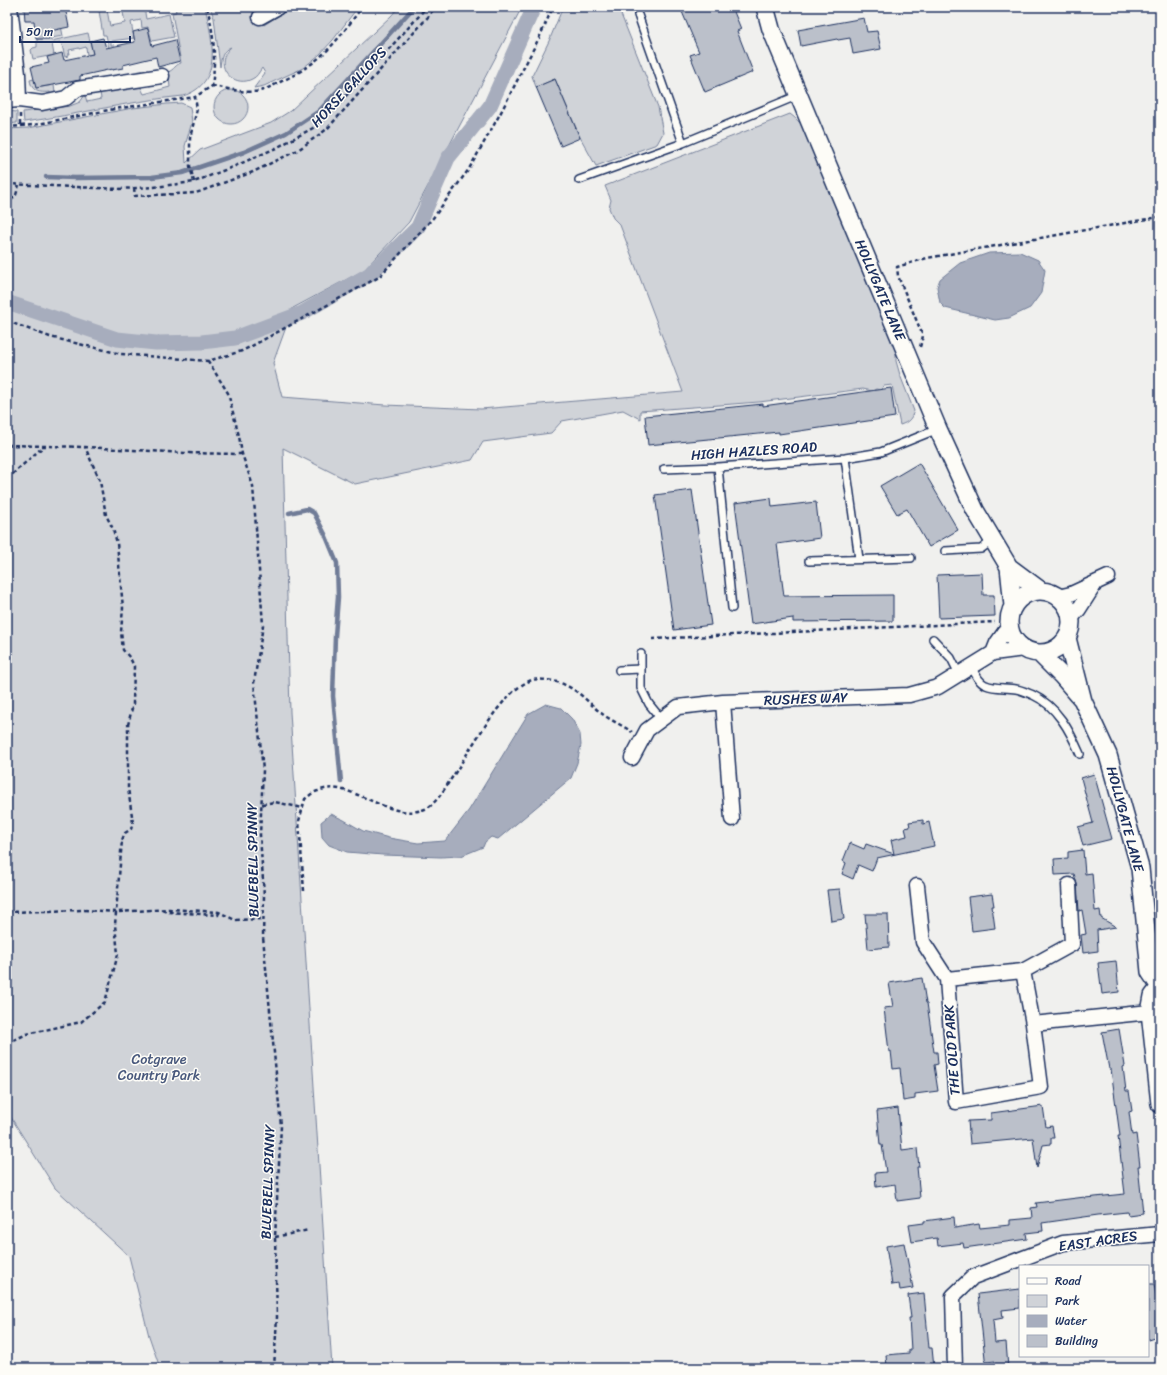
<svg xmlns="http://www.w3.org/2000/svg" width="1167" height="1375" viewBox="0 0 1167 1375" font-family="Sriracha,sans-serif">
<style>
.green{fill:#d0d3d8;stroke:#76819b}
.water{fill:#a7adbd;stroke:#6f7b97}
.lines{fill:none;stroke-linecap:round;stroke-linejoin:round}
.stream{stroke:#6f7b97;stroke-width:4.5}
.canal{stroke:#a7adbd;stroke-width:15}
.building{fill:#bbc0ca;stroke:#1b2f5e}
.service-casing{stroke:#1b2f5e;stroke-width:10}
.minor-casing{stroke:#1b2f5e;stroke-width:17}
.tertiary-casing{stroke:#1b2f5e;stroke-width:20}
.path{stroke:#1b2f5e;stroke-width:2.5;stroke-dasharray:4 3;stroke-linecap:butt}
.service{stroke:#fdfcf7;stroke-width:7}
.minor{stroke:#fdfcf7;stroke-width:14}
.tertiary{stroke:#fdfcf7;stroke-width:17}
.labels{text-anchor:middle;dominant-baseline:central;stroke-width:3;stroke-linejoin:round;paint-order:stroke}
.street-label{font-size:14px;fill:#1b2f5e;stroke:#fdfcf7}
.park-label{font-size:14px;fill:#48587c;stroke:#fdfcf7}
</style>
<rect width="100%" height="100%" fill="#f0f0ee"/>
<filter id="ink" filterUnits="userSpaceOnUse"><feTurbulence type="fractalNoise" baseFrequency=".025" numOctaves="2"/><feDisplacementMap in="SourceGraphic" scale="8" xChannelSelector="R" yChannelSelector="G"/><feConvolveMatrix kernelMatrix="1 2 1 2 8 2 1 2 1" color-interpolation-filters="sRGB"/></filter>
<g filter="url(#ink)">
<path class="green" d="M122 7H144L146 19 169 14 174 37 152 41 148 27 142 28 141 20 131 22 134 38 111 41V45H114V47L109 48 106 35H103L99 11 107 10 110 26 125 23Z
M175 7H205C212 39 224 83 183 96 129 101 77 115 24 122L23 112 70 106 80 102 85 95 87 102 101 99 100 92 140 86 144 94 170 87 168 72C174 70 176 64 181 63L172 13 176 12Z
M210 7H244L245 8 248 7H266L258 14 264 25 292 7H358L333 40 319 55 303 68 264 86 254 88 265 73 262 68C259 72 257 77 252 79 237 87 219 73 224 57 225 53 228 50 231 47 222 50 221 59 220 67L214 18Z
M399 7H522L409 222 364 270 293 308 273 363 282 397 385 405 481 409 683 392 620 225 613 218 609 208 611 200 605 186 790 114C796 118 799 123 805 127L821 171 896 351V361L900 375 914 411C911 419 909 422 900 425L892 385 884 386 880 390 876 389 872 391 863 389 759 402 640 411V419L623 410 562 421 551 433 483 442 472 460 355 484 283 448 290 712 332 1368H160L149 1336 129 1256 55 1188 7 1111V129L28 128 133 108 167 104 181 103 190 107 192 122 185 146 186 163 200 150 271 123 290 111 391 16Z
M563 7H618L658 107 663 133 657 144 596 166 580 137 555 79 536 87 532 76 549 41Z
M58 10 63 36 51 38V41L88 33 93 54 87 55 86 47 79 49V48L69 50 70 54H68V56L65 57 62 45 60 42 52 44 54 55 33 59 31 50 33 48 37 47V39L50 38 49 23Z
M34 79 36 88 54 85 55 93 50 96V92C39 93 32 92 30 80Z
M214 107a17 17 0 1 1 34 0a17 17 0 1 1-34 0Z
M7 111 17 112V123L7 124Z"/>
<path class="water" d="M1020 252 1038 260 1045 270 1041 293 1030 308 1009 318 995 320 945 308 940 303 937 287 940 279 960 263 989 253Z
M546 704 561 708 572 719 580 734 581 745 577 763 571 778 498 839 491 837 485 842 483 847 461 856 441 857 383 855 347 852 329 845 322 837 321 822 331 814 344 820 363 831 389 838 418 843 445 841 469 810 528 714Z"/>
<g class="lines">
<path class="stream" d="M46 177 75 178 152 177 182 173 244 152 286 133 319 111 414 7
M289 513 307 509 314 513 325 534 337 563 338 597 335 636 333 696 341 782"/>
<path class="canal" d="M7 302 117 339 156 343 202 342 235 338 302 313 370 274 418 227 448 158 490 106 534 7"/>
</g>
<path class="building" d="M24 7H65L69 27 50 31V39H36L34 21H25Z
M680 7H732L741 29 737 31 753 72 705 92 690 55 699 52Z
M864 18 867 32 877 31 881 49 853 54 850 38 838 40 837 39 801 46 798 30Z
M148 28 152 46 175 40 180 61 158 67 156 57 123 65V68L112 70V69L80 76V80L36 88 31 67 49 63 47 57 62 53 64 60 93 54 90 41 103 38 106 48 135 42 133 32Z
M555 79 580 138 561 146 536 87Z
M891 388 895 417 779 434V432L648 445 645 416 763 404V406Z
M919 463 958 530 929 547 907 509 897 514 880 486Z
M692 490 711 625 674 630 655 495Z
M771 498 772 507 816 502 820 538 777 544 784 596 893 595V621L793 622V618L751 624 735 503Z
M982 573 983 595H994L995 616 939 618 937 575Z
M1094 774 1112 839 1083 846 1078 827 1093 823 1081 778Z
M923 820V824L929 822 934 846 877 858 872 871 858 865 853 879 842 874 846 863 843 861 850 843 864 849 866 844 894 854 891 840 907 836 905 828 910 827 909 822Z
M1083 850 1085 874 1092 873 1095 911 1100 910 1101 918 1116 927 1097 930 1098 951 1083 953 1081 935 1086 934 1082 910 1079 911 1077 884 1074 874 1055 875 1054 859 1068 858V852Z
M840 889 844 919 831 921 827 890Z
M992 894 994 906H992L995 928 972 931 968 897Z
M865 914H888L889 947 868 949Z
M1116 961 1119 992 1102 994 1098 963Z
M922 978 926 1003H927L934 1052H937L938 1064 934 1065 938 1091 915 1094V1099L903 1101 900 1068 893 1069 891 1051 889 1052 884 1008 893 1007 889 983Z
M1119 1029 1125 1066 1123 1067 1126 1091H1129L1132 1111 1129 1112 1132 1135 1136 1134 1140 1166H1138L1143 1213 1128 1215 1127 1212 1098 1215 1042 1223 1043 1231 1026 1233 1027 1239 964 1248 963 1243 938 1246 937 1238 912 1242 909 1225 924 1223V1221L954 1217 955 1228 979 1224 980 1228 1010 1225V1220L1032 1218 1031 1208 1037 1207 1036 1203 1085 1197V1198L1125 1194 1118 1136H1120L1111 1069H1109L1102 1032Z
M1043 1106 1046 1127 1052 1126 1054 1138H1051V1144L1043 1145 1037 1168 1033 1138 970 1144 968 1121 991 1120V1113Z
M898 1108 902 1150 917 1148 919 1167H917L920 1198 897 1201 895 1184 876 1187 875 1173 886 1172 882 1145H880L877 1111Z
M904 1243 913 1288 900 1290 899 1284 892 1285 886 1246Z
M1148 1284H1154L1160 1316V1336L1148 1340Z
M1020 1289V1308L1002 1310 1003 1318 993 1320 995 1343 1006 1342 1008 1368H995V1361L986 1362 985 1358 978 1294Z
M924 1293 929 1348H932L934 1368H887L886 1355 909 1353V1350H911L909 1318H911L908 1295Z"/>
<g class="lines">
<g class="service-casing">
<path id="service" d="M638 15 683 143
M579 180 683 143 799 95
M845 458 859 559
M718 467 732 608
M664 469 718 467 845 458 881 452 938 429
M945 551 981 549 993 540
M809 561 911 558
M933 639 951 658 959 674
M641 654V688L649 704 662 720
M971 666C974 672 979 683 986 685 995 689 1006 687 1016 689 1022 690 1028 693 1033 695 1057 706 1070 731 1080 754
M619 670 641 669"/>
</g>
<g class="minor-casing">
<path id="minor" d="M10 7 18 74 19 100
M260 17 278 7
M7 101 19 100 42 103 66 98 77 89 162 76
M1058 597 1071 594 1108 577
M1071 618 1079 609 1095 584
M993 653 997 643 1009 626
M723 702 732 819
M632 758 647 730 678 707 723 702 909 695 938 687 993 653 1024 649
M917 886 923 942 947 979
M1023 971 1072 944 1069 885
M1033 1024 1023 971 947 979 956 1102 1041 1087 1033 1024 1150 1012
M955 1368 953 1296 973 1277 1063 1243 1160 1234"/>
</g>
<g class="tertiary-casing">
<path id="tertiary" d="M765 7 771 29 938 429 975 510 1009 567 1040 590
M1009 567 1013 606
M1009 622a31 31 0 1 1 62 0a31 31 0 1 1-62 0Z
M1067 638 1083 701 1108 755 1140 868 1150 972 1160 987
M1040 654 1062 676 1081 698
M1160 987 1153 996 1150 1012 1160 1104"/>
</g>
<path class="path" d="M212 86C227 88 245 94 260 91 267 89 274 85 280 82 321 63 336 43 362 7
M20 114V126
M7 127 33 125 114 109 195 97
M194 182 190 166V138L197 109 195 97 212 86C216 59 214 33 207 7
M7 184 119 189 154 187 194 182 235 166 276 148 313 128 334 109 419 16 426 7
M134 188 135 196 196 193 253 172 298 150 327 129 428 17 435 7
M7 199 11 200 7 225
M11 200 16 195 19 185
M7 321 50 337 121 354 208 361 242 351 250 347 379 277 433 218 469 169 500 114 540 36 553 7
M920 347 923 336 898 276 897 267 927 258 1159 217 1160 218
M208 361 228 393 239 436 242 454 253 486 263 625 254 683 263 770 260 835 264 896 263 937 281 1126 275 1237 277 1317 274 1368
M7 445 85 447 184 453 242 454
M7 479 44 446
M652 639 995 622
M262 804 275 802 303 808
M304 891 299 821 305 799C309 796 313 792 318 791 350 777 388 823 425 809 434 806 444 790 449 782 468 755 501 690 532 680 540 678 558 681 565 685 579 691 589 703 601 713 610 720 622 725 632 732
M162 910 167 912 218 915 219 912
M7 912 84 910 117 912 169 909 219 912 235 920 264 919
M7 1043 27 1034 81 1022 105 1002 118 954 115 925 122 840 125 833 131 829 133 823 128 788V725L133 704 134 666 130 658 123 650 121 632 123 608 117 543 113 529 106 515 100 481 85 447
M275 1237 309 1230"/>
<use href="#service" class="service"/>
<use href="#minor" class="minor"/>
<use href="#tertiary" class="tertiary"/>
</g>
</g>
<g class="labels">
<g class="street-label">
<text transform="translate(349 87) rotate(-47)">HORSE GALLOPS</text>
<text transform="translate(880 290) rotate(67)">HOLLYGATE LANE</text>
<text transform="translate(754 451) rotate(-4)">HIGH HAZLES ROAD</text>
<text transform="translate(806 699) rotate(-2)">RUSHES WAY</text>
<text transform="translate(1125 819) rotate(75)">HOLLYGATE LANE</text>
<text transform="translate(253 860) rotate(-91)">BLUEBELL SPINNY</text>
<text transform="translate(952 1050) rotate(-94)">THE OLD PARK</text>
<text transform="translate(268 1182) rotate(-88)">BLUEBELL SPINNY</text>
<text transform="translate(1098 1241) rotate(-8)">EAST ACRES</text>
</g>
<g class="park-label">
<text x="159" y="1059">Cotgrave<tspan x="159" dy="16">Country Park</tspan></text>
</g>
</g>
<rect width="1167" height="1375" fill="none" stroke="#fdfcf7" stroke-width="24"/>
<rect x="12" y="12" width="1143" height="1351" fill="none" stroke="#1b2f5e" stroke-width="1.5" filter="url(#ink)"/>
<rect x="1019" y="1265" width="130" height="92" fill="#fdfcf7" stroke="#a3aaba"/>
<rect x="1027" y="1278" width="20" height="6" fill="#fdfcf7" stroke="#a3aaba"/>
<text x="1055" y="1285" font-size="12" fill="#1b2f5e">Road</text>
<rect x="1027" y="1295" width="20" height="12" fill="#d0d3d8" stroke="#a3aaba"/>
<text x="1055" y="1305" font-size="12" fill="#1b2f5e">Park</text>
<rect x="1027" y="1315" width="20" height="12" fill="#a7adbd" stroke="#a3aaba"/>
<text x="1055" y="1325" font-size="12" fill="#1b2f5e">Water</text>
<rect x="1027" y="1335" width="20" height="12" fill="#bbc0ca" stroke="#a3aaba"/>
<text x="1055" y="1345" font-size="12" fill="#1b2f5e">Building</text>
<path d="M20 36v6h110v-6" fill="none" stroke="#1b2f5e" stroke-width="2"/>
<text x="26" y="36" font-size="12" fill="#1b2f5e" stroke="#fdfcf7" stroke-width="3" paint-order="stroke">50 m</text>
</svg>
